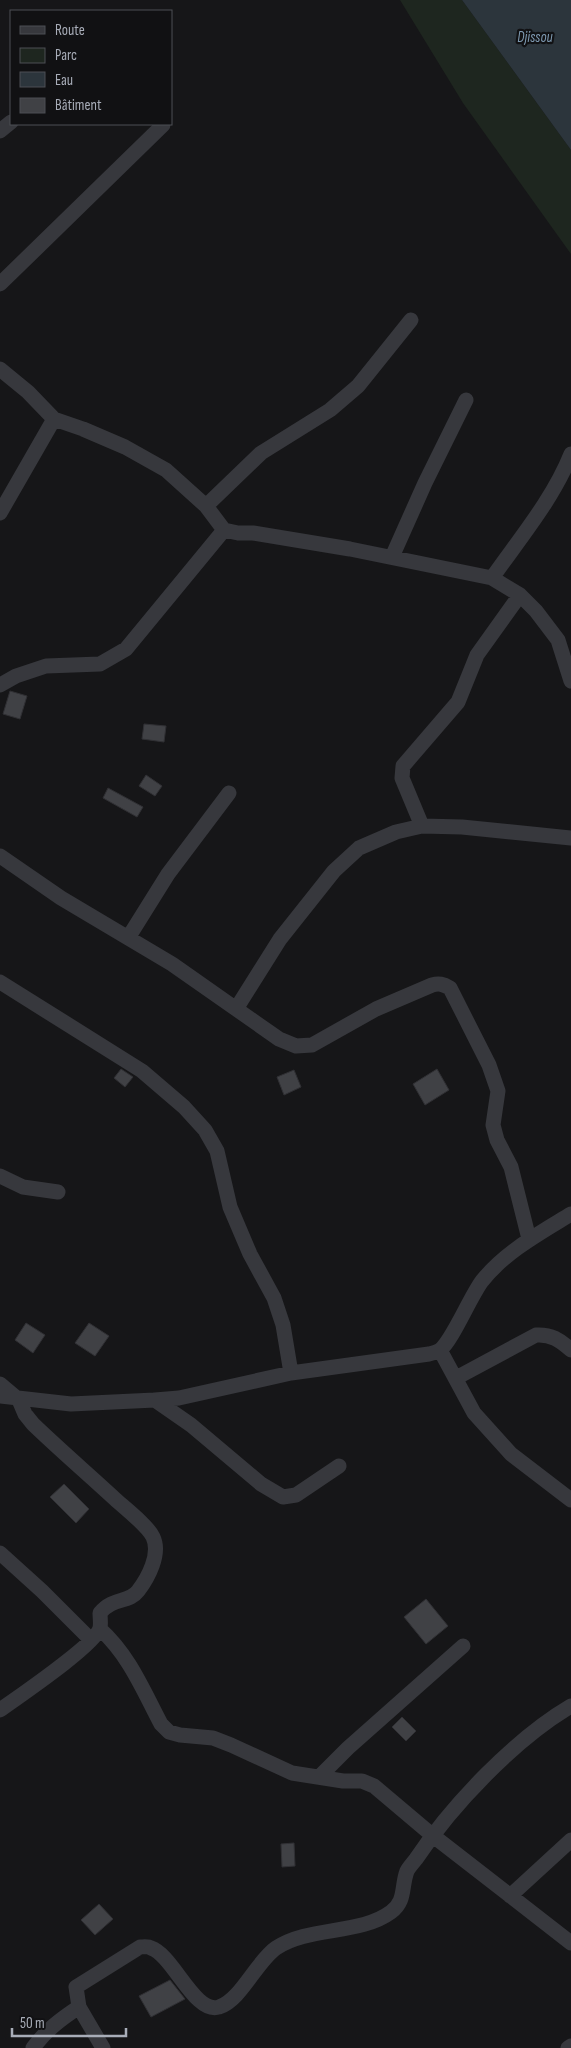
<svg xmlns="http://www.w3.org/2000/svg" width="571" height="2048" viewBox="0 0 571 2048" font-family="'Sofia Sans Condensed',sans-serif">
<style>
.green{fill:#1e261f}
.water{fill:#2c353c}
.building{fill:#404145;stroke:#303034}
.lines{fill:none;stroke-linecap:round;stroke-linejoin:round}
.street{stroke:#37383d;stroke-width:15}
.labels{text-anchor:middle;dominant-baseline:central;stroke-width:4.5;stroke-linejoin:round;paint-order:stroke}
.water-label{font-size:15px;font-style:italic;fill:#7f9bb3;stroke:#111113}
</style>
<rect width="100%" height="100%" fill="#161618"/>
<path class="green" d="M400 0H462L571 150V254L463 103Z"/>
<path class="water" d="M462 0H571V150Z"/>
<path class="building" d="M10 691 27 696 20 719 3 714Z
M144 724 166 726 164 742 142 739Z
M146 775 162 786 155 796 139 786Z
M108 788 143 807 137 817 103 798Z
M121 1069 133 1077 125 1087 114 1078Z
M437 1069 449 1090 425 1105 413 1084Z
M294 1070 301 1087 284 1095 277 1077Z
M26 1323 45 1335 33 1353 15 1340Z
M89 1323 109 1336 95 1356 75 1343Z
M64 1484 89 1509 76 1523 50 1497Z
M426 1599 448 1626 426 1644 404 1617Z
M402 1717 416 1731 406 1741 392 1727Z
M294 1843 295 1866 282 1867 281 1844Z
M99 1904 113 1919 95 1935 81 1920Z
M170 1980 185 1999 151 2017 139 1996Z"/>
<g class="lines">
<path class="street" d="M0 131 11 122
M0 284 163 125
M0 369 28 392 54 419 83 429 125 447 166 470 206 506 224 530 238 533H253L350 549 492 578 520 595 536 611 558 640 571 681
M206 506 261 453 330 410 358 386 411 320
M0 513 54 419
M392 557 425 483 466 400
M492 578C520 538 553 499 571 454
M0 685 16 676 46 666 100 664 126 649 224 530
M422 826 402 778 403 766 458 702 477 655 520 595
M0 856 61 898 172 964 279 1039 296 1046 312 1045 376 1009 432 985C439 983 443 984 450 988L489 1065 498 1091 493 1125 497 1140 511 1167 529 1239
M128 938 168 874 229 793
M0 982 142 1071 184 1107 205 1130 217 1151 230 1207 250 1254 274 1298 283 1325 291 1373
M236 1009 280 939 334 871 359 848 396 832 422 826 462 827 571 838
M0 1176 23 1187 58 1192
M440 1350 474 1413 511 1454 571 1500
M456 1378 536 1335C551 1334 560 1340 571 1350
M0 1384 19 1400 25 1414 33 1424C60 1450 88 1474 115 1499 125 1508 148 1526 153 1537 161 1554 148 1578 138 1591 129 1603 113 1597 100 1613 100 1617 101 1624 100 1628 95 1645 18 1697 0 1710
M0 1396 71 1404 155 1400 179 1398 291 1373 429 1354C433 1353 437 1352 440 1350 452 1341 470 1297 482 1281 505 1252 540 1233 571 1214
M155 1400 191 1425 261 1484 283 1497 296 1495 339 1466
M0 1553 42 1591 91 1640
M100 1629C129 1655 143 1690 161 1724L169 1732 180 1735 213 1738 231 1745 292 1773 343 1781H362L374 1786 432 1835 571 1943
M319 1777 348 1748 463 1646
M510 1896 571 1840
M33 2048C46 2030 61 2019 79 2007
M103 2048 79 2007 76 1987 140 1947C143 1947 148 1946 151 1948 173 1955 195 2015 219 2007 240 2001 257 1961 276 1948 309 1926 360 1935 391 1912 406 1901 401 1887 407 1871 409 1867 413 1863 416 1859 452 1805 515 1739 571 1706
M568 2048 571 2046"/>
</g>
<g class="labels">
<g class="water-label">
<text x="535" y="37">Djissou</text>
</g>
</g>
<rect x="10" y="10" width="162" height="115" fill="#111113" stroke="#4d4f55"/>
<rect x="20" y="26" width="25" height="8" fill="#37383d" stroke="#4d4f55"/>
<text x="55" y="35" font-size="15" fill="#a8adb8">Route</text>
<rect x="20" y="48" width="25" height="15" fill="#1e261f" stroke="#4d4f55"/>
<text x="55" y="60" font-size="15" fill="#a8adb8">Parc</text>
<rect x="20" y="72" width="25" height="15" fill="#2c353c" stroke="#4d4f55"/>
<text x="55" y="85" font-size="15" fill="#a8adb8">Eau</text>
<rect x="20" y="98" width="25" height="15" fill="#404145" stroke="#4d4f55"/>
<text x="55" y="110" font-size="15" fill="#a8adb8">Bâtiment</text>
<path d="M12 2028v8h114v-8" fill="none" stroke="#a8adb8" stroke-width="2.5"/>
<text x="20" y="2028" font-size="15" fill="#a8adb8" stroke="#111113" stroke-width="4" paint-order="stroke">50 m</text>
</svg>
